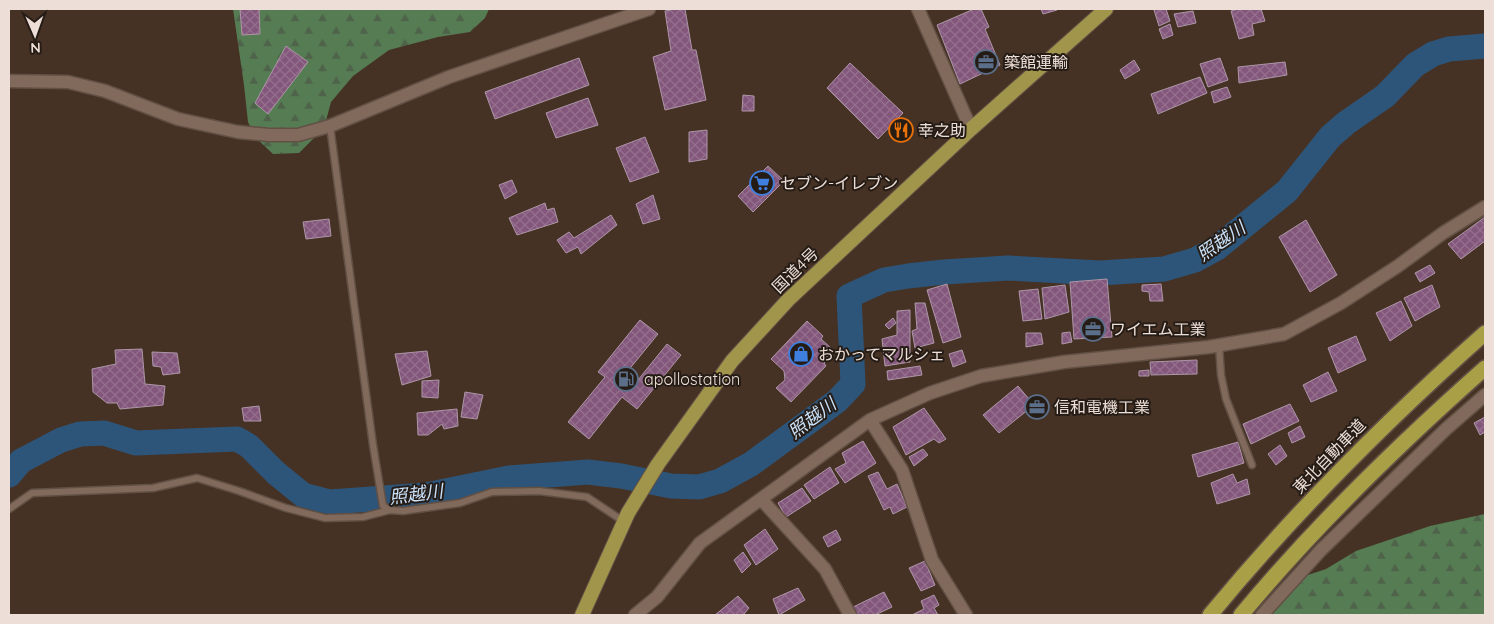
<svg xmlns="http://www.w3.org/2000/svg" width="1494" height="624" viewBox="0 0 1494 624" font-family="Quicksand,'Noto Sans JP',sans-serif">
<style>
.forest{fill:url(#forest-firs)}
.lines{fill:none;stroke-linecap:round;stroke-linejoin:round}
.river{stroke:#2d557a;stroke-width:25}
.building{fill:url(#building-cross-hatch);stroke:#ad96a8}
.service-casing{stroke:#625045;stroke-width:9}
.minor-casing{stroke:#625045;stroke-width:15}
.trunk-casing{stroke:#625045;stroke-width:16}
.motorway-casing{stroke:#625045;stroke-width:18}
.service{stroke:#816a5b;stroke-width:6}
.minor{stroke:#816a5b;stroke-width:12}
.trunk{stroke:#a1944b;stroke-width:14}
.motorway{stroke:#a99f47;stroke-width:15}
.labels{text-anchor:middle;dominant-baseline:central;stroke-width:4;stroke-linejoin:round;paint-order:stroke}
.poi-label{font-size:16px;fill:#eddfd7;stroke:#251c16;text-anchor:start}
.street-label{font-size:16px;fill:#eddfd7;stroke:#251c16}
.water-label{font-size:18px;font-style:italic;fill:#cae2fa;stroke:#251c16}
</style>
<defs>
<pattern id="forest-firs" width="22" height="20" patternUnits="userSpaceOnUse" patternTransform="scale(1.25)"><rect width="22" height="20" fill="#557c52"/><path d="M5 1l3.5 6h-7zM16 11l3.5 6h-7z" fill="#4f624a"/></pattern>
<pattern id="building-cross-hatch" width="8" height="8" patternUnits="userSpaceOnUse" patternTransform="scale(1.25)"><rect width="8" height="8" fill="#83577b"/><path d="M0 0l8 8M0 8l8-8" fill="none" stroke="#956f8d"/></pattern>
</defs>
<rect width="100%" height="100%" fill="#463224"/>
<path class="forest" d="M233 9H489L485 18 470 32 438 37 389 50 353 76 331 102 324 128 299 153 273 154 255 137 248 122 244 85Z
M1485 514V615H1270L1288 597 1296 579 1326 569 1356 551 1430 526Z"/>
<g class="lines">
<path class="river" d="M9 475 21 461 61 440 80 434 104 433 136 443 237 439 249 446 276 473 303 495 330 502 426 495 509 478 588 472 621 476 671 486 699 487 720 481 751 464 837 401 853 384 849 296 884 280 908 276 944 272 1008 268 1100 273 1164 269 1195 260 1217 248 1287 191 1330 137 1346 123 1385 96 1415 65 1433 54 1449 49 1485 46"/>
</g>
<path class="building" d="M240 9H259L260 34 242 35Z
M674 9H685L692 50H696L706 100 665 110 653 57 671 51 665 11Z
M974 9H981L989 27 985 29 1000 65 960 84 937 25Z
M1041 9H1057V10L1043 14Z
M1156 9H1166L1170 21 1159 26 1154 10Z
M1238 9H1261L1265 21 1252 24 1254 35 1239 39 1231 11Z
M1193 11 1196 23 1178 27 1174 14Z
M1170 24 1173 35 1163 39 1159 29Z
M286 46 308 62 268 114 255 103Z
M579 58 589 85 495 119 485 92Z
M1220 58 1228 80 1208 87 1200 64Z
M1134 60 1140 70 1125 79 1120 70Z
M1285 62 1287 75 1239 83 1238 67Z
M850 63 903 113 878 139 827 88Z
M1200 77 1207 93 1158 114 1151 94Z
M1227 87 1231 97 1214 103 1211 92Z
M743 95 754 96V111H742Z
M588 98 598 125 556 138 546 113Z
M707 130V159L689 162V132Z
M645 137 659 172 630 182 616 148Z
M768 166 784 181 753 212 738 196Z
M512 180 517 192 505 199 499 185Z
M653 195 660 219 643 224 636 204Z
M545 203 547 210 554 208 558 222 517 235 509 218Z
M611 215 617 225 581 254 578 247 566 253 557 240 569 232 574 238Z
M1485 217V241L1461 259 1448 244Z
M329 219 331 236 306 239 303 222Z
M1306 220 1337 275 1310 292 1279 237Z
M1430 265 1435 273 1420 282 1415 273Z
M1107 279 1112 337 1074 339 1070 282Z
M947 284 961 337 943 343 927 290Z
M1161 284 1163 301H1150L1149 292 1142 291V285Z
M1065 285 1069 312 1045 319 1042 288Z
M1432 285 1440 307 1415 321 1404 298Z
M1038 289 1042 319 1023 321 1019 291Z
M1401 301 1412 326 1390 341 1376 313Z
M915 303H925L934 343 915 348 912 331 917 329Z
M910 310V362L885 366 882 339 897 335V311Z
M893 318 896 323 889 329 885 325Z
M640 320 658 334 627 372 638 380 667 344 681 355 637 409 622 397 589 439 568 422 605 377 598 372Z
M807 321 823 336 821 339 831 348 824 354 829 358 824 363 826 366 791 402 776 388 785 380 784 371 771 359Z
M1070 332 1072 342 1062 344V333Z
M1026 333H1041L1043 344 1026 347Z
M1356 336 1366 360 1338 373 1328 348Z
M142 349 145 384 165 386 163 405 120 409 117 403H107L93 392 92 369 116 364 115 350Z
M962 350 966 362 953 367 949 354Z
M427 351 431 376 402 385 395 354Z
M152 352 177 353 180 373 163 375 161 367 153 366Z
M1197 360V374L1151 375 1150 362Z
M920 366 922 375 888 380 887 371Z
M1149 370V376H1139V371Z
M1328 372 1337 391 1311 402 1303 385Z
M439 380 438 398 422 397V381Z
M1018 386 1034 405 999 433 983 415Z
M465 392 483 395 477 419 461 417Z
M1290 404 1299 421 1251 444 1243 424Z
M259 406 261 421H244L242 408Z
M924 408 946 439 939 443 934 439 906 455 893 427Z
M457 409 458 426 444 429 442 424 428 435H418L417 413Z
M1485 417V432L1480 435 1474 423Z
M1300 426 1305 437 1292 443 1288 433Z
M863 441 876 463 845 483 835 469 846 463 842 453Z
M1238 442 1244 463 1198 477 1192 455Z
M1280 445 1287 456 1276 465 1268 454Z
M923 449 928 455 914 466 909 457Z
M830 467 839 483 814 499 804 485Z
M878 472 887 489 897 484 907 507 893 514 890 507 884 510 868 476Z
M1233 474 1237 483 1247 479 1250 494 1217 504 1211 483Z
M802 488 811 501 786 517 778 503Z
M765 529 778 549 756 565 744 545Z
M836 530 841 540 828 547 823 537Z
M743 552 751 564 742 573 734 560Z
M925 561 935 585 921 591 909 568Z
M798 588 805 600 779 615 773 599Z
M884 592 892 607 875 615H852L849 609Z
M934 595 939 605 934 608 938 615H912L924 609 921 601Z
M738 596 749 608 744 614V615H715Z"/>
<g class="lines">
<g class="service-casing">
<path id="service" d="M330 126 373 445 383 506 390 510 403 511 460 503 492 492 539 491 587 497 623 521
M1219 345 1221 375 1226 399 1252 465
M9 509 32 493 153 488 197 478 239 491 286 508 325 518 363 517 390 510"/>
</g>
<g class="minor-casing">
<path id="minor" d="M918 9 971 129
M9 81 68 82 105 91 178 119 238 132 269 135H298L330 126 449 77 649 9
M870 420 902 470 932 560 966 615
M761 499 825 569 850 615
M635 615 657 597 700 543 870 420 930 393 981 376 1064 362 1209 347 1284 334 1341 303 1398 266 1443 233 1485 207
M1262 615 1321 550 1446 429 1485 395"/>
</g>
<g class="trunk-casing">
<path id="trunk" d="M582 615 628 513 658 464 732 361 788 300 971 129 1106 9"/>
</g>
<g class="motorway-casing">
<path id="motorway" d="M1210 615C1294 513 1386 421 1485 333
M1241 615C1315 526 1398 445 1485 368"/>
</g>
<use href="#service" class="service"/>
<use href="#minor" class="minor"/>
<use href="#trunk" class="trunk"/>
<use href="#motorway" class="motorway"/>
</g>
<defs>
<g id="office-ring" transform="scale(1.25)"><circle r="9.5" fill="#251c16" stroke="#5c6f8a" stroke-width="1.5"/><path d="M-6-3h4V-5.5h4V-3h4V5H-6ZM-1-4.5V-3h2v-1.5ZM-6 0V1H6V0Z" fill="#5c6f8a"/></g>
<g id="restaurant-ring" transform="scale(1.25)"><circle r="9.5" fill="#251c16" stroke="#e8710a" stroke-width="1.5"/><path d="M-5-6h1v4h1v-4h1v4h1v-4h1v5L-1.5 .5V6h-2V.5L-5-1ZM5-6V6H3V1.5H1.5Q1.5-4 5-6Z" fill="#e8710a"/></g>
<g id="supermarket-ring" transform="scale(1.25)"><circle r="9.5" fill="#251c16" stroke="#3f7fe0" stroke-width="1.5"/><path d="M-6-5.5h2.5l.6 2H6L4.5 2H-2.5L-4.4-4H-6ZM-1.5 3.2a1.3 1.3 0 1 0 .1 0ZM3 3.2a1.3 1.3 0 1 0 .1 0Z" fill="#3f7fe0"/></g>
<g id="shop-ring" transform="scale(1.25)"><circle r="9.5" fill="#251c16" stroke="#3f7fe0" stroke-width="1.5"/><path d="M-5-2.5h2.3a2.7 3.5 0 0 1 5.4 0H5L5.5 6h-11ZM-1.5-2.5h3a1.5 2.3 0 0 0-3 0Z" fill="#3f7fe0"/></g>
<g id="fuel-ring" transform="scale(1.25)"><circle r="9.5" fill="#251c16" stroke="#5c6f8a" stroke-width="1.5"/><path d="M-5.5-6h7V0h2V4h1.3V-2.5L3-4.5l.8-.8L6-3V5H2.5V1h-1V6h-7ZM-4.2-4.7v3.2H.2V-4.7Z" fill="#5c6f8a"/></g>
</defs>
<g fill-rule="evenodd">
<use href="#office-ring" x="986" y="62"/>
<use href="#restaurant-ring" x="901" y="130"/>
<use href="#supermarket-ring" x="762" y="183"/>
<use href="#office-ring" x="1093" y="329"/>
<use href="#shop-ring" x="801" y="354"/>
<use href="#fuel-ring" x="626" y="379"/>
<use href="#office-ring" x="1037" y="407"/>
</g>
<g class="labels">
<g class="poi-label">
<text x="1004" y="62">築館運輸</text>
<text x="918" y="130">幸之助</text>
<text x="780" y="183">セブン-イレブン</text>
<text x="1110" y="329">ワイエム工業</text>
<text x="818" y="354">おかってマルシェ</text>
<text x="644" y="379">apollostation</text>
<text x="1054" y="407">信和電機工業</text>
</g>
<g class="street-label">
<text transform="translate(795 270) rotate(-44)">国道4号</text>
<text transform="translate(1329 456) rotate(-46)">東北自動車道</text>
</g>
<g class="water-label">
<text transform="translate(1221 241) rotate(-35)">照越川</text>
<text transform="translate(812 418) rotate(-37)">照越川</text>
<text transform="translate(416 494) rotate(-7)">照越川</text>
</g>
</g>
<rect width="1494" height="624" fill="none" stroke="#eddfd7" stroke-width="20"/>
<g transform="translate(35 35) rotate(178)" stroke="#251c16" stroke-width="4" paint-order="stroke">
<path d="M0-4L9 19L0 12L-9 19Z" fill="#eddfd7"/>
<text y="-8" font-size="14" font-weight="bold" text-anchor="middle" fill="#eddfd7">N</text>
</g>
</svg>
